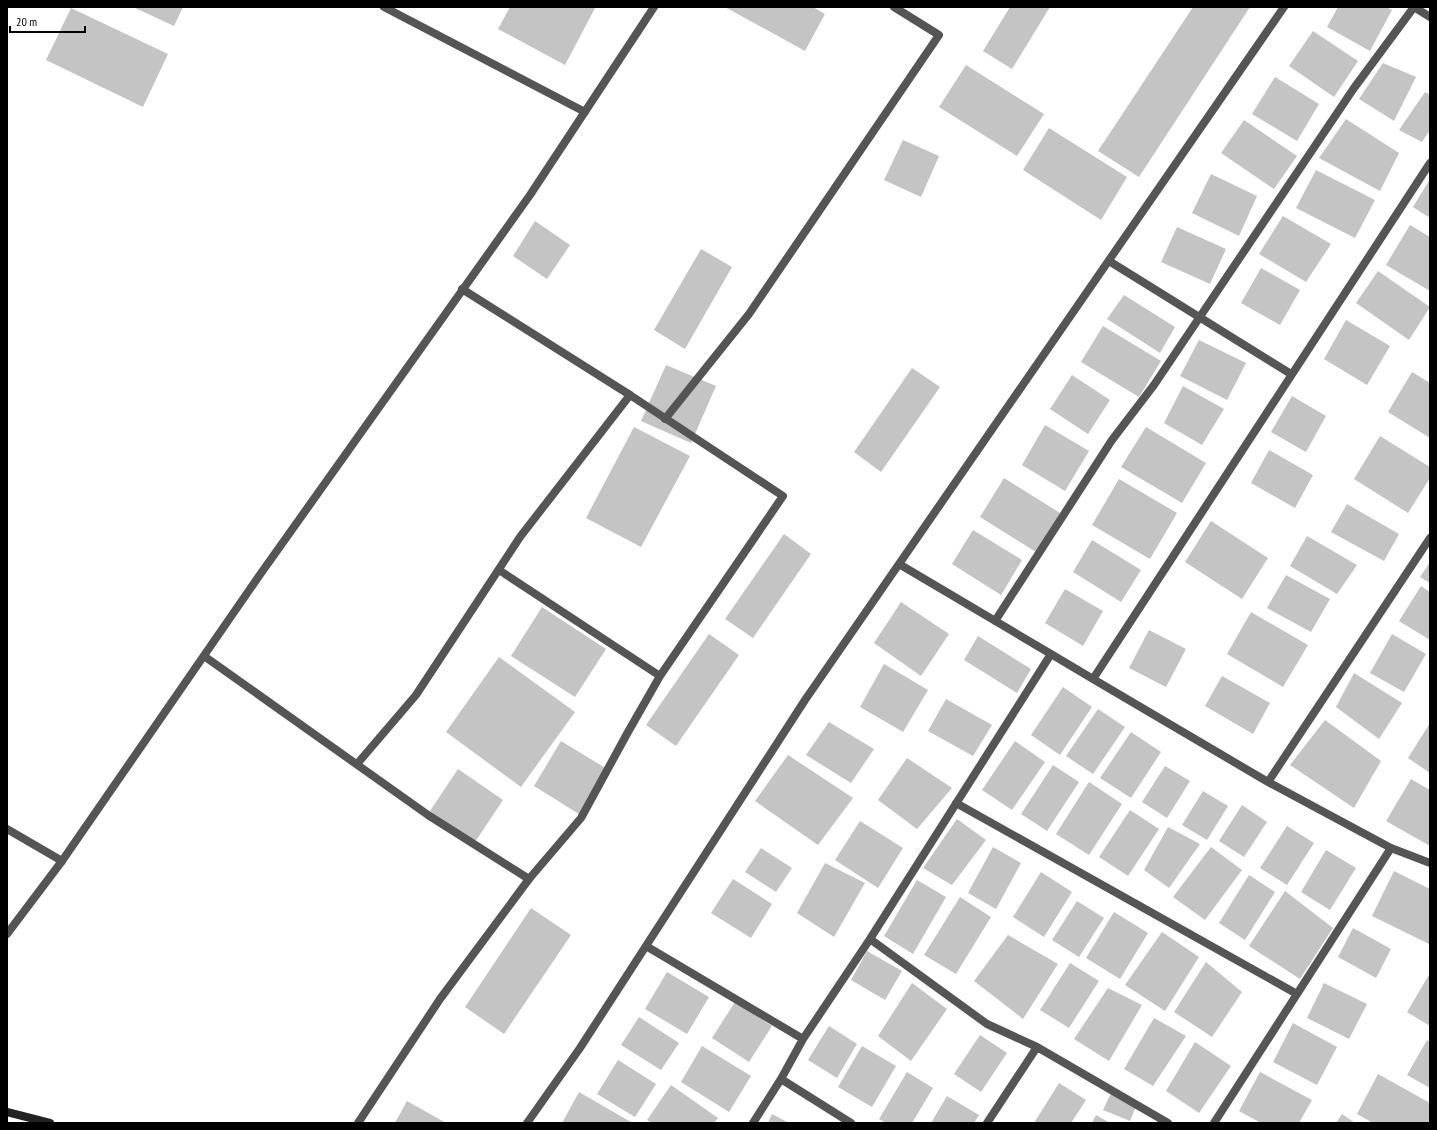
<svg xmlns="http://www.w3.org/2000/svg" width="1437" height="1130" viewBox="0 0 1437 1130" font-family="'PT Sans Narrow',sans-serif">
<style>
.building{fill:#c4c4c4}
.lines{fill:none;stroke-linecap:round;stroke-linejoin:round}
.lane{stroke:#555;stroke-width:8}
.street{stroke:#555;stroke-width:8}
.secondary{stroke:#222;stroke-width:8}
</style>
<rect width="100%" height="100%" fill="#fff"/>
<path class="building" d="M133 7H183L174 26Z
M510 7H594L595 8 565 65 498 29Z
M725 7H813L825 14 805 51Z
M1010 7H1050L1012 69 983 51Z
M1193 7H1250L1139 177 1098 151Z
M1338 7H1386L1392 10 1370 51 1327 27Z
M71 8 168 54 143 107 46 60Z
M1313 31 1358 61 1334 97 1289 66Z
M1383 63 1416 77 1394 121 1359 99Z
M966 65 1044 114 1017 156 939 107Z
M1275 77 1319 104 1297 141 1252 114Z
M1425 92 1430 95V130L1422 142 1399 130Z
M1346 119 1399 153 1380 191 1319 158Z
M1244 120 1297 156 1274 189 1221 153Z
M1049 128 1127 177 1101 220 1023 170Z
M903 140 939 156 921 197 884 180Z
M1316 170 1375 200 1355 238 1296 208Z
M1211 174 1257 196 1239 236 1192 213Z
M1430 179V218L1413 207Z
M1283 216 1331 244 1306 282 1259 254Z
M535 221 570 245 547 279 513 256Z
M1410 225 1430 237V291L1386 265Z
M1177 227 1226 249 1210 284 1161 262Z
M701 249 732 267 685 349 654 330Z
M1261 268 1300 290 1280 325 1241 303Z
M1378 271 1430 307 1409 340 1356 303Z
M1124 295 1175 327 1160 353 1107 319Z
M1346 320 1390 346 1367 385 1324 359Z
M1103 326 1161 361 1139 397 1081 362Z
M1199 340 1246 363 1227 400 1180 376Z
M666 365 716 386 691 443 641 421Z
M912 368 940 387 881 472 854 452Z
M1412 372 1430 383V438L1388 412Z
M1072 375 1110 400 1088 434 1050 409Z
M1183 386 1224 409 1202 445 1164 423Z
M1292 396 1326 416 1306 452 1271 432Z
M1045 425 1089 451 1065 491 1022 465Z
M634 427 690 456 641 547 586 518Z
M1146 427 1206 463 1182 503 1121 467Z
M1380 436 1430 467V478L1408 513 1354 479Z
M1269 450 1313 475 1295 508 1251 483Z
M1004 478 1060 513 1036 552 980 517Z
M1119 479 1177 513 1150 559 1092 525Z
M1347 504 1399 534 1384 561 1331 532Z
M1211 521 1268 558 1242 599 1185 562Z
M973 530 1022 560 1001 595 952 564Z
M784 534 811 554 753 638 725 619Z
M1307 536 1357 565 1337 594 1290 566Z
M1092 540 1141 570 1121 602 1073 572Z
M1430 562V583L1420 577Z
M1286 575 1330 599 1311 632 1267 608Z
M1421 586 1430 592V640L1399 621Z
M1065 589 1103 611 1083 646 1045 623Z
M901 602 949 634 921 676 874 643Z
M542 607 606 649 575 697 511 656Z
M1251 612 1308 645 1283 687 1227 654Z
M1149 630 1186 649 1166 687 1129 668Z
M709 634 739 655 676 746 646 725Z
M1392 634 1426 654 1404 692 1370 673Z
M978 636 1031 669 1017 693 964 660Z
M499 657 575 712 521 787 446 732Z
M884 664 928 690 903 732 860 707Z
M1354 673 1402 703 1379 739 1336 707Z
M1222 676 1270 703 1253 734 1205 706Z
M1063 687 1092 707 1060 755 1031 735Z
M946 699 992 725 973 756 928 731Z
M1098 709 1125 727 1093 774 1066 756Z
M1325 720 1381 761 1354 808 1290 765Z
M829 722 874 749 851 783 806 755Z
M1430 723V773L1408 758Z
M1131 732 1161 752 1131 798 1100 778Z
M561 741 607 769 579 814 534 786Z
M1015 741 1045 762 1012 810 982 790Z
M788 755 853 798 818 845 755 801Z
M907 758 952 788 917 829 878 800Z
M1053 765 1079 782 1047 831 1021 814Z
M1165 766 1190 781 1167 818 1142 802Z
M458 769 503 800 475 842 430 811Z
M1411 779 1430 790V846L1386 821Z
M1089 782 1122 804 1089 855 1056 834Z
M1203 791 1228 806 1207 840 1182 825Z
M1242 805 1267 822 1244 857 1219 841Z
M1130 810 1159 829 1128 876 1099 857Z
M957 819 986 840 952 885 923 868Z
M860 821 903 848 878 888 835 860Z
M1287 826 1314 843 1287 885 1260 868Z
M1168 827 1200 844 1169 888 1144 870Z
M993 847 1021 863 996 909 968 893Z
M1211 847 1242 870 1205 920 1173 897Z
M761 848 792 868 776 892 745 872Z
M1326 850 1356 868 1330 910 1301 892Z
M825 863 865 883 834 937 797 913Z
M1394 871 1430 889 1429 944 1372 916Z
M1041 872 1072 892 1044 937 1013 917Z
M1249 875 1275 892 1245 940 1219 923Z
M733 879 772 904 751 938 711 913Z
M917 880 946 897 913 954 884 936Z
M1285 891 1333 928 1300 979 1249 946Z
M960 897 991 917 956 974 924 955Z
M1077 901 1104 918 1079 957 1052 940Z
M531 908 571 935 504 1034 465 1007Z
M1114 912 1148 933 1120 979 1086 958Z
M1353 928 1391 949 1376 978 1338 957Z
M1162 932 1199 957 1165 1011 1125 985Z
M1008 935 1058 964 1023 1019 974 981Z
M867 951 902 971 885 1000 851 980Z
M1206 962 1242 992 1212 1037 1174 1012Z
M1070 963 1099 981 1069 1028 1040 1010Z
M667 972 709 997 687 1034 645 1009Z
M1430 973V1026L1407 1012Z
M912 983 947 1009 911 1061 878 1036Z
M1324 983 1367 1004 1349 1039 1307 1018Z
M1108 988 1142 1005 1109 1061 1074 1039Z
M735 1002 772 1026 749 1062 712 1038Z
M639 1017 679 1043 661 1070 621 1045Z
M1154 1018 1186 1036 1153 1086 1124 1069Z
M1293 1023 1337 1047 1317 1085 1273 1062Z
M829 1026 857 1044 837 1078 808 1060Z
M980 1035 1007 1053 981 1092 954 1074Z
M1427 1040 1430 1042V1088L1407 1075Z
M1195 1042 1231 1066 1199 1113 1166 1091Z
M702 1046 751 1076 729 1112 681 1082Z
M862 1046 896 1066 872 1107 838 1087Z
M618 1060 656 1084 635 1117 597 1094Z
M907 1072 933 1088 912 1123H886L879 1119Z
M1260 1072 1312 1100 1299 1123H1261L1239 1111Z
M1378 1074 1430 1103V1123H1373L1357 1114Z
M1059 1083 1086 1100 1071 1123H1034Z
M671 1085 718 1118 714 1123H652L647 1120Z
M579 1092 631 1122 630 1123H562Z
M1111 1093 1137 1104 1130 1121 1103 1110Z
M947 1096 979 1115 974 1123H931Z
M407 1101 446 1123H395Z
M772 1114 789 1123H768Z
M1342 1114 1355 1123H1336Z
M1096 1115 1110 1123H1092Z"/>
<g class="lines">
<path class="lane" d="M384 7 585 112
M204 656 428 815 529 879 440 999 358 1123
M357 764 416 695 520 537 630 395 462 289
M7 829 62 861"/>
<path class="street" d="M1414 7 1430 17
M1109 261 1291 374
M665 419 749 314 939 35 894 7
M899 564 1051 654
M499 570 660 676 783 496 630 395
M995 621 1112 440 1154 385 1354 88 1414 7
M1093 679 1268 782 1391 848 1430 863
M1268 782 1430 538
M956 803 1297 994
M529 879 581 818 628 732 660 676
M7 934 62 861 259 576 530 195 654 7
M870 939 987 1024 1037 1047 1168 1123
M646 946 803 1039
M781 1079 851 1123
M527 1123 580 1048 805 700 1284 7
M753 1123 781 1079 803 1039 870 939 1051 654 1093 679 1430 163
M987 1123 1037 1047
M1214 1123 1391 848"/>
<path class="secondary" d="M7 1112 50 1123"/>
</g>
<rect width="1437" height="1130" fill="none" stroke="#000000" stroke-width="16"/>
<path d="M10 26v6h75v-6" fill="none" stroke="#000000" stroke-width="2"/>
<text x="16" y="26" font-size="12" fill="#000000" stroke="#ffffff" stroke-width="3" paint-order="stroke">20 m</text>
</svg>
